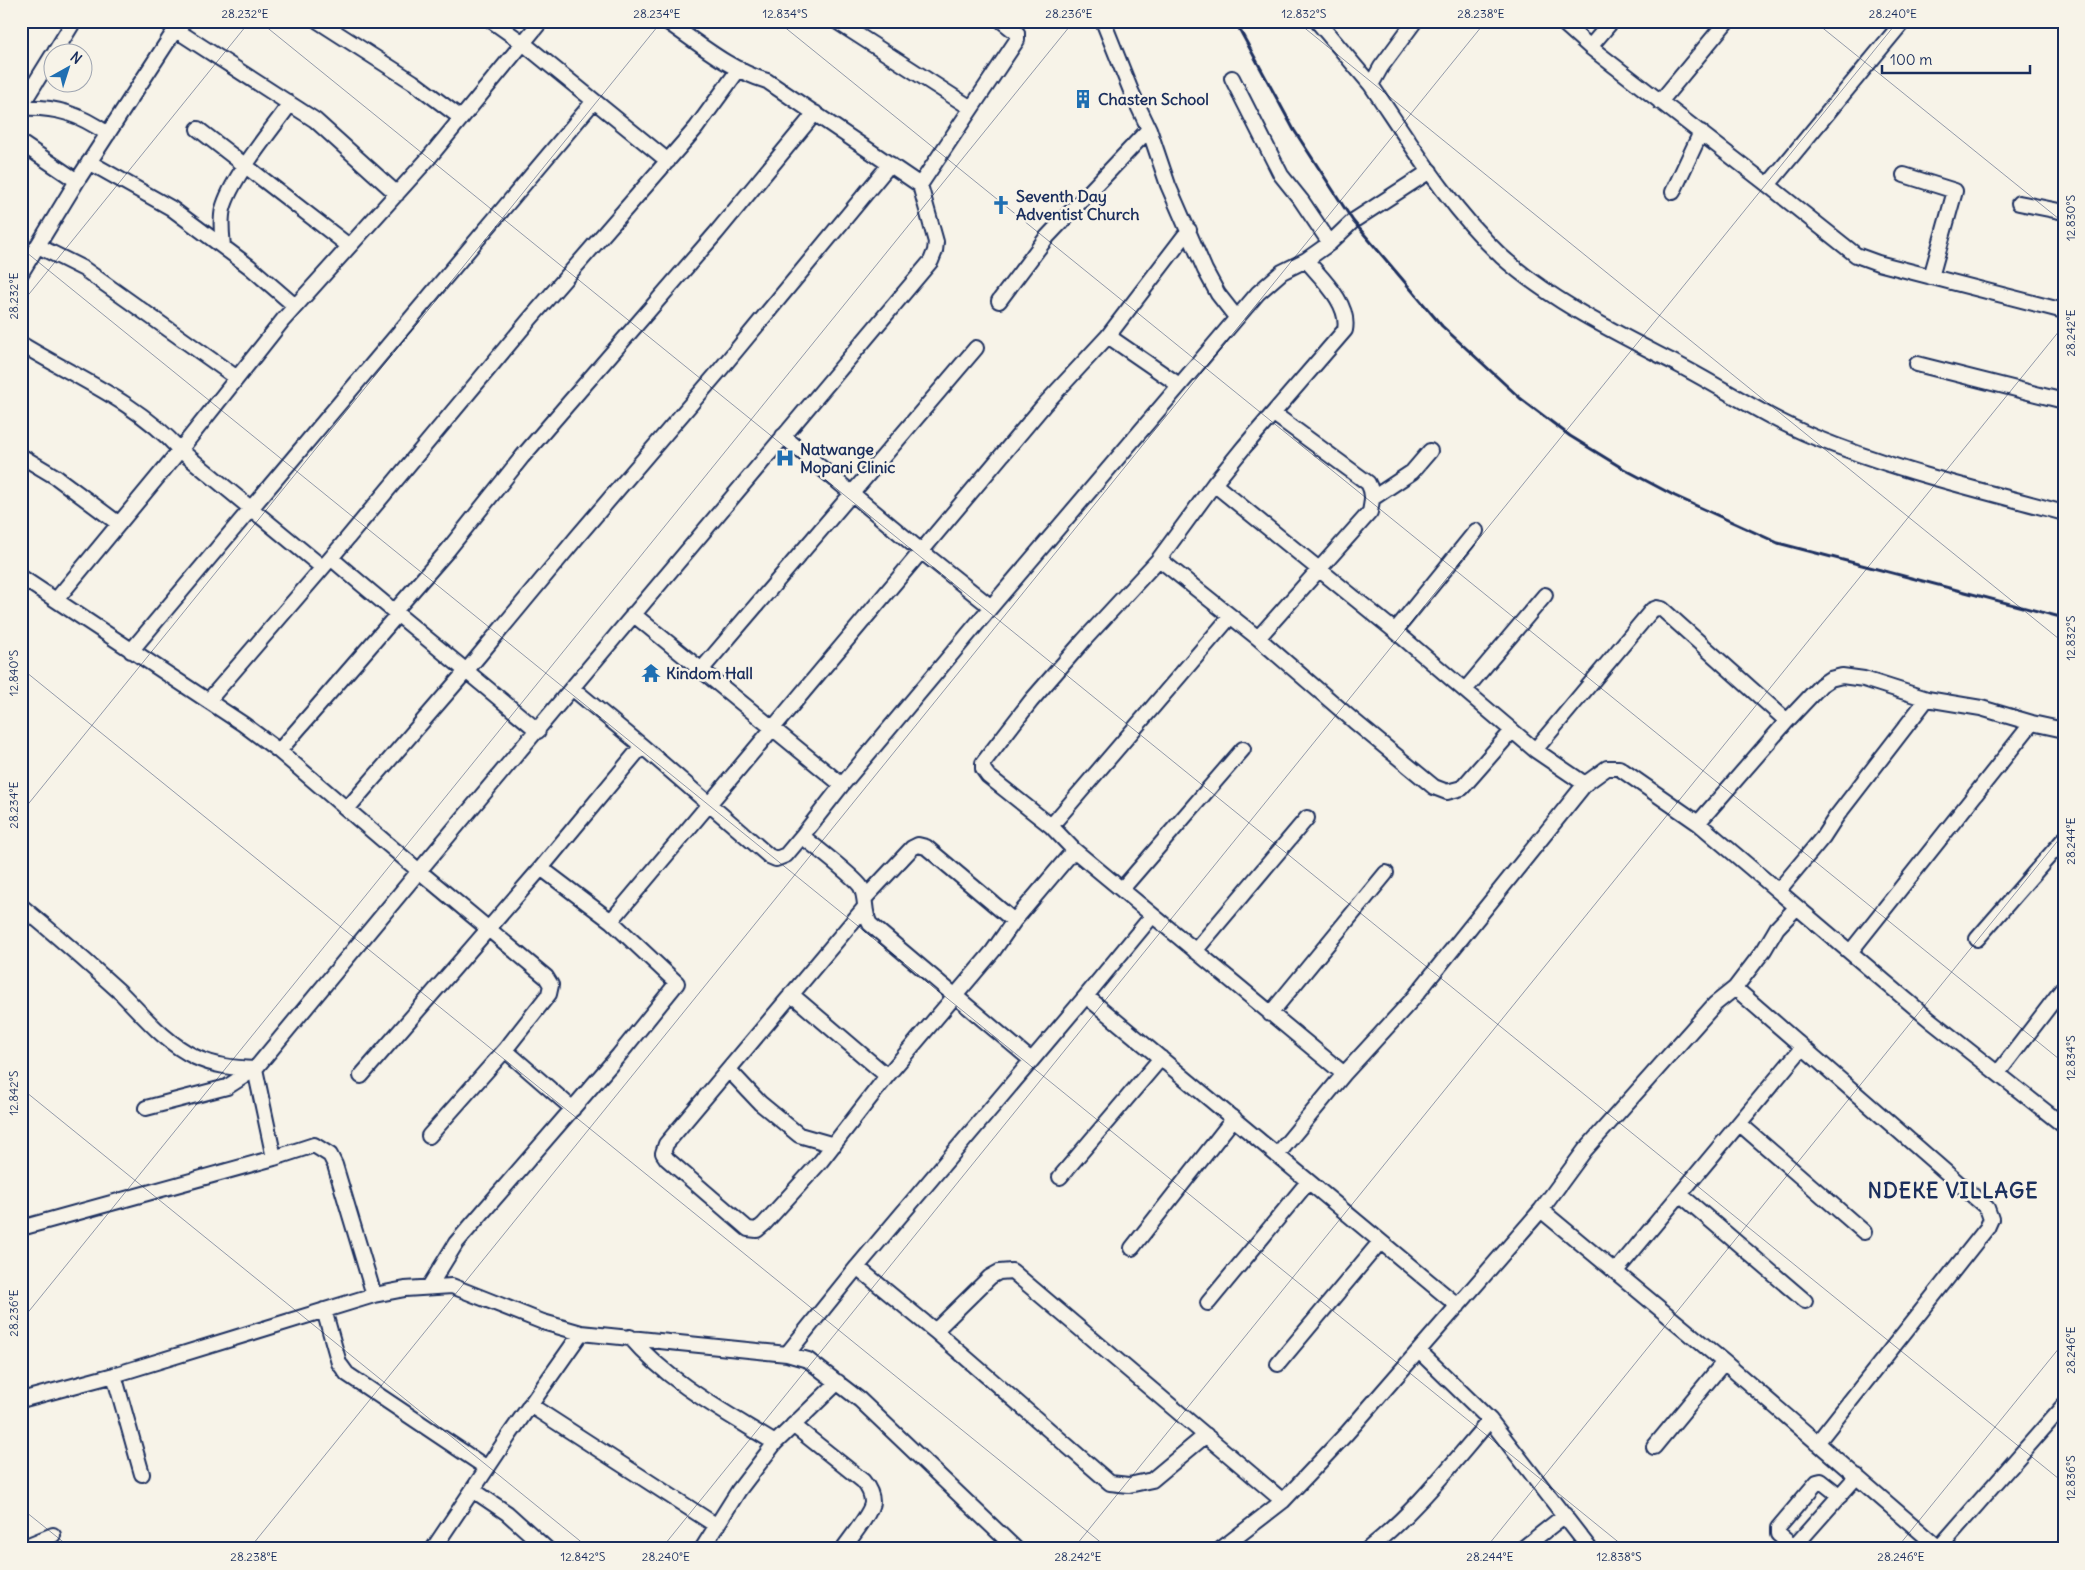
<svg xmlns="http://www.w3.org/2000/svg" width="2085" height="1570" viewBox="0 0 2085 1570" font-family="Delius,sans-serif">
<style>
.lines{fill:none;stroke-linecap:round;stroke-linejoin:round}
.minor-casing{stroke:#1b2f5e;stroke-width:18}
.minor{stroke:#f7f3e8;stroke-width:14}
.rail{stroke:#1b2f5e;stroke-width:3}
.ticks{fill:none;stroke:#1b2f5e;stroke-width:1;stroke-opacity:0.45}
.labels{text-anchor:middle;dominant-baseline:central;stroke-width:5;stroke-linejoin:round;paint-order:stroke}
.poi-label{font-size:16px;font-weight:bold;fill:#1b2f5e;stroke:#f7f3e8;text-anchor:start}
.district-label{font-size:21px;font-weight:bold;letter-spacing:1px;fill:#1b2f5e;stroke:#f7f3e8}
.neatline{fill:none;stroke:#1b2f5e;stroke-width:2}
.ticks-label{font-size:12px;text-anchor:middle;fill:#1b2f5e}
</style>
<rect width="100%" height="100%" fill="#f7f3e8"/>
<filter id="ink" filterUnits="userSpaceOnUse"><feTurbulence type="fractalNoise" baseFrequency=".02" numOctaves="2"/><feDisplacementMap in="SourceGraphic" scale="10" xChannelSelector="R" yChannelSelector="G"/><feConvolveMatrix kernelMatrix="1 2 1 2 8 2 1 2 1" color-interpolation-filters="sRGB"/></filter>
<g filter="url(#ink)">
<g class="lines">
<g class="minor-casing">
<path id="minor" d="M318 21 413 82 461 118
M492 21 523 43 668 161
M666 21C697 42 731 71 767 81L920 185
M836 21 971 108
M1103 21 1131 91 1149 129 1168 185 1205 270 1218 294 1236 317
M1317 21 1371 85
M1415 21 1381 67 1371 85C1411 144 1449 207 1501 256 1551 301 1613 331 1673 362 1720 386 1765 417 1814 437 1894 470 1980 490 2064 513
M1561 21 1590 47 1768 185 1856 255 1878 263 2064 311
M176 30 315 120 397 194
M1590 47 1612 21
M55 52 74 21
M1232 78 1281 175 1301 200 1330 243
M1660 102 1727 21
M21 106 52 56
M21 108C56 106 79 114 108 134
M198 129 349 246
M21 143 77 181
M89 162 171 208 250 267 295 306
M1904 175 1955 191 1931 277
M1768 185 1901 24
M1673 192 1701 132
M2019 203 2064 212
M38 246 84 269 237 378
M223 247C222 235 220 221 223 209 231 178 271 131 290 104
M1306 260C1322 279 1350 304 1345 330L1244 447 1214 484 1159 559 1084 640 1031 701 983 763V769L988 776 1051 826 1074 850 1344 1074
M21 273 77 181 181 21
M999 301 1047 237 1149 129
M1108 336 1179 385
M21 344C75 377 137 402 180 450L322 567
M1917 364 2064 401
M783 436 921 551 991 607
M21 456 56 477 119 524
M1214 484 1395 631 1535 750 1585 784
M1373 498 1412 472 1430 451
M331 558C399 617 469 672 538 731
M1159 559 1258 638 1354 721 1434 787 1447 792 1462 788 1512 731
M21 577 243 724 279 751 419 871 572 688 642 746 769 856 776 859 786 855 802 836 842 785 991 607 1258 293 1282 272 1306 260 1330 243 1353 221 1430 171
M56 600 180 450 283 320 427 160 541 21
M394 612 448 550 522 457 716 233 815 113
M633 614 842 785
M1395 631 1476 531
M1258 638 1370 512C1372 501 1374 494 1368 483L1274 414
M131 651 594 101
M702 669 976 348
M572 688 931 261 935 251 936 242 920 185 1017 40V33L1002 21
M1465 690 1545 595
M208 701 331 558 530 319 696 128 739 69
M1535 750 1652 610 1657 608 1662 609 1787 721
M279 751 397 615
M347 809 467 670 578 536 720 370 890 164
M1698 823 1787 721 1821 685 1830 679 1842 676 1864 679 1927 699 1981 708 2032 723 2064 730
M1051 826 1230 617
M802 836C814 846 855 877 861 887 867 899 863 912 870 924L1031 1060
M1122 889 1243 749
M1778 891 1823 837 1836 817 1927 699
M865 898 912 848 918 845 926 847 1014 921
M21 906C55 934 88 963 120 992 143 1015 165 1043 195 1057 214 1066 234 1068 255 1069
M865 907 666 1144 663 1153 667 1159 748 1229 757 1230 764 1224 821 1161 887 1076 993 951 1014 921 1074 850
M611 921 1044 405 1108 336 1189 230
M1977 939 2064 839
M1195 951 1307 818
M1851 951 2032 723
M1735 988 1987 1208 1991 1219 1987 1228 1817 1443
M791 994 887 1076
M1086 996 1152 916
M1270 1014 1386 873
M505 1050 573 1109
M255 1069 274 1158
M729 1070 760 1103 799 1135 834 1145
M1998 1073 2064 987
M361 1076 541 868 642 746
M146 1108 227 1087 255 1069 419 871 546 977 551 985 549 994 505 1050 429 1136
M1740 1124 1864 1232
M1277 1155 1344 1074 1411 1001 1585 784 1607 768H1619L1698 823 1930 1020 2064 1126
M1060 1177 1161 1058
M1681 1195 1805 1301
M1541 1210 1724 1362 1939 1548
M21 1228 274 1158 314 1145 330 1155 335 1165 374 1295
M1132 1248 1234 1118
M857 1267 935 1331 1110 1483 1129 1485 1152 1480 1206 1435
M1616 1271 1802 1048
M429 1287 456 1243 619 1055 677 983 611 921 541 868
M1208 1303 1308 1182
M324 1310 339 1363 347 1374 487 1468
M935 1331 990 1277 999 1272 1012 1271 1283 1501
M630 1337C669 1383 725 1412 775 1443
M1419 1351 1490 1420 1590 1549
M787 1354 857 1267 1086 996 1458 1306
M1278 1364 1380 1242
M114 1375 142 1474
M21 1400 114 1375 374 1295 405 1289 452 1286 543 1322 581 1333 787 1354 808 1360 860 1400 1016 1549
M530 1405 717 1526
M793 1425 863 1481C868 1487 872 1494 872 1502 872 1512 849 1540 843 1549
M1654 1447 1724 1362
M473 1490 507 1513 547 1549
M1794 1547 1857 1476
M21 1548 53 1535
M433 1549 510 1434 581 1333
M702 1549 739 1490 775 1443 838 1382
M1221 1549 1283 1501 1347 1433 1541 1210 1585 1150 1715 1004 1735 988 1764 950 1777 928 1796 908
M1368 1549C1415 1512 1451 1465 1490 1420
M1522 1549 1565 1515
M1796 1549 1778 1534V1528L1817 1482 1821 1481 1840 1496
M1938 1549 2064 1405
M2063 1549 2064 1548"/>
</g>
<use href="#minor" class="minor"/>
<path class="rail" d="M1235 21 1294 130 1353 221 1442 326 1520 398 1570 436 1622 468 1675 496 1778 543 2064 618"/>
</g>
</g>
<path class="ticks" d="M259 21 2064 1483M777 21 2064 1063M1296 21 2064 643M1814 21 2064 223M21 248 1627 1549M21 304 250 21M21 668 1109 1549M21 813 662 21M21 1088 590 1549M21 1321 1074 21M21 1508 72 1549M249 1549 1486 21M661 1549 1898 21M1073 1549 2064 325M1485 1549 2064 833M1896 1549 2064 1342"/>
<defs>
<g id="building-bare" transform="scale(1.5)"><path d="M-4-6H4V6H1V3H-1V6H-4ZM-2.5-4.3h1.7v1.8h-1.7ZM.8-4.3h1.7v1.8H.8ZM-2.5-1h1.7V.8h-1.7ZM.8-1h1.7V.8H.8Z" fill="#1f6fb2" stroke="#f7f3e8" stroke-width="2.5" paint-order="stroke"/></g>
<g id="church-bare" transform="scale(1.5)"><path d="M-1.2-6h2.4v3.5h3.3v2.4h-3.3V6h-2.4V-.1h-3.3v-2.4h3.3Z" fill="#1f6fb2" stroke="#f7f3e8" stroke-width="2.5" paint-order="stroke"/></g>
<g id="hospital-bare" transform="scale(1.5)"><path d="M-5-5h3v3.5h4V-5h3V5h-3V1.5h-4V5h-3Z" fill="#1f6fb2" stroke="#f7f3e8" stroke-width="2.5" paint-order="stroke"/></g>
<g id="temple-bare" transform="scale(1.5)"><path d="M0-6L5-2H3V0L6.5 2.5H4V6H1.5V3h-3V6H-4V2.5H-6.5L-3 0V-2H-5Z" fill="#1f6fb2" stroke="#f7f3e8" stroke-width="2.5" paint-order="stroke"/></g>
</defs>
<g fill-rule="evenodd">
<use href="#building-bare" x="1083" y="99"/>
<use href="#church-bare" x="1001" y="205"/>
<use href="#hospital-bare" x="785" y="458"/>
<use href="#temple-bare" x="651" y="673"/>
</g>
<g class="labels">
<g class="poi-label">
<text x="1098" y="99">Chasten School</text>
<text x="1016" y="196">Seventh Day<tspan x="1016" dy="18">Adventist Church</tspan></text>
<text x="800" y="449">Natwange<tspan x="800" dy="18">Mopani Clinic</tspan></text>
<text x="666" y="673">Kindom Hall</text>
</g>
<g class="district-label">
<text x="1953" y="1190">NDEKE VILLAGE</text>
</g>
</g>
<rect width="2085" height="1570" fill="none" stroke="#f7f3e8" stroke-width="55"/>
<g transform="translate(68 68) rotate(39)"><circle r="24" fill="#f7f3e8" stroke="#9fa5b1"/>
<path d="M0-4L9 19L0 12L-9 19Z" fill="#1f6fb2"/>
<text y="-8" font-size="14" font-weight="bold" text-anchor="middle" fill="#1b2f5e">N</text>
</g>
<path d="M1882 65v8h148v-8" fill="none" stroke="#1b2f5e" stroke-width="2.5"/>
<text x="1890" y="65" font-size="15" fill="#1b2f5e" stroke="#f7f3e8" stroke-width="4" paint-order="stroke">100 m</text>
<rect x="28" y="28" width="2030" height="1514" class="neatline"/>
<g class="ticks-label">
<text x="245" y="18">28.232°E</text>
<text x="657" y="18">28.234°E</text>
<text x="785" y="18">12.834°S</text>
<text x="1069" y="18">28.236°E</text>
<text x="1304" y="18">12.832°S</text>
<text x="1481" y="18">28.238°E</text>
<text x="1893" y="18">28.240°E</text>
<text transform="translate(2071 218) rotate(-90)" y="4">12.830°S</text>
<text transform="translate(14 296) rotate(-90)" y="4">28.232°E</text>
<text transform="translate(2071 333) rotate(-90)" y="4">28.242°E</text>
<text transform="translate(2071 638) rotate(-90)" y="4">12.832°S</text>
<text transform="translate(14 673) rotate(-90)" y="4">12.840°S</text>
<text transform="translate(14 805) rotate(-90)" y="4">28.234°E</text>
<text transform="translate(2071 841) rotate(-90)" y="4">28.244°E</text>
<text transform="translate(2071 1058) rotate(-90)" y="4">12.834°S</text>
<text transform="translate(14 1093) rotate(-90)" y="4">12.842°S</text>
<text transform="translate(14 1313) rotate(-90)" y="4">28.236°E</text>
<text transform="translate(2071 1350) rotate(-90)" y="4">28.246°E</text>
<text transform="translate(2071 1478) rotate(-90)" y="4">12.836°S</text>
<text x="254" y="1561">28.238°E</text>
<text x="583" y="1561">12.842°S</text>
<text x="666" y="1561">28.240°E</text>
<text x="1078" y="1561">28.242°E</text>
<text x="1490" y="1561">28.244°E</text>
<text x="1619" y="1561">12.838°S</text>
<text x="1901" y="1561">28.246°E</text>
</g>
</svg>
